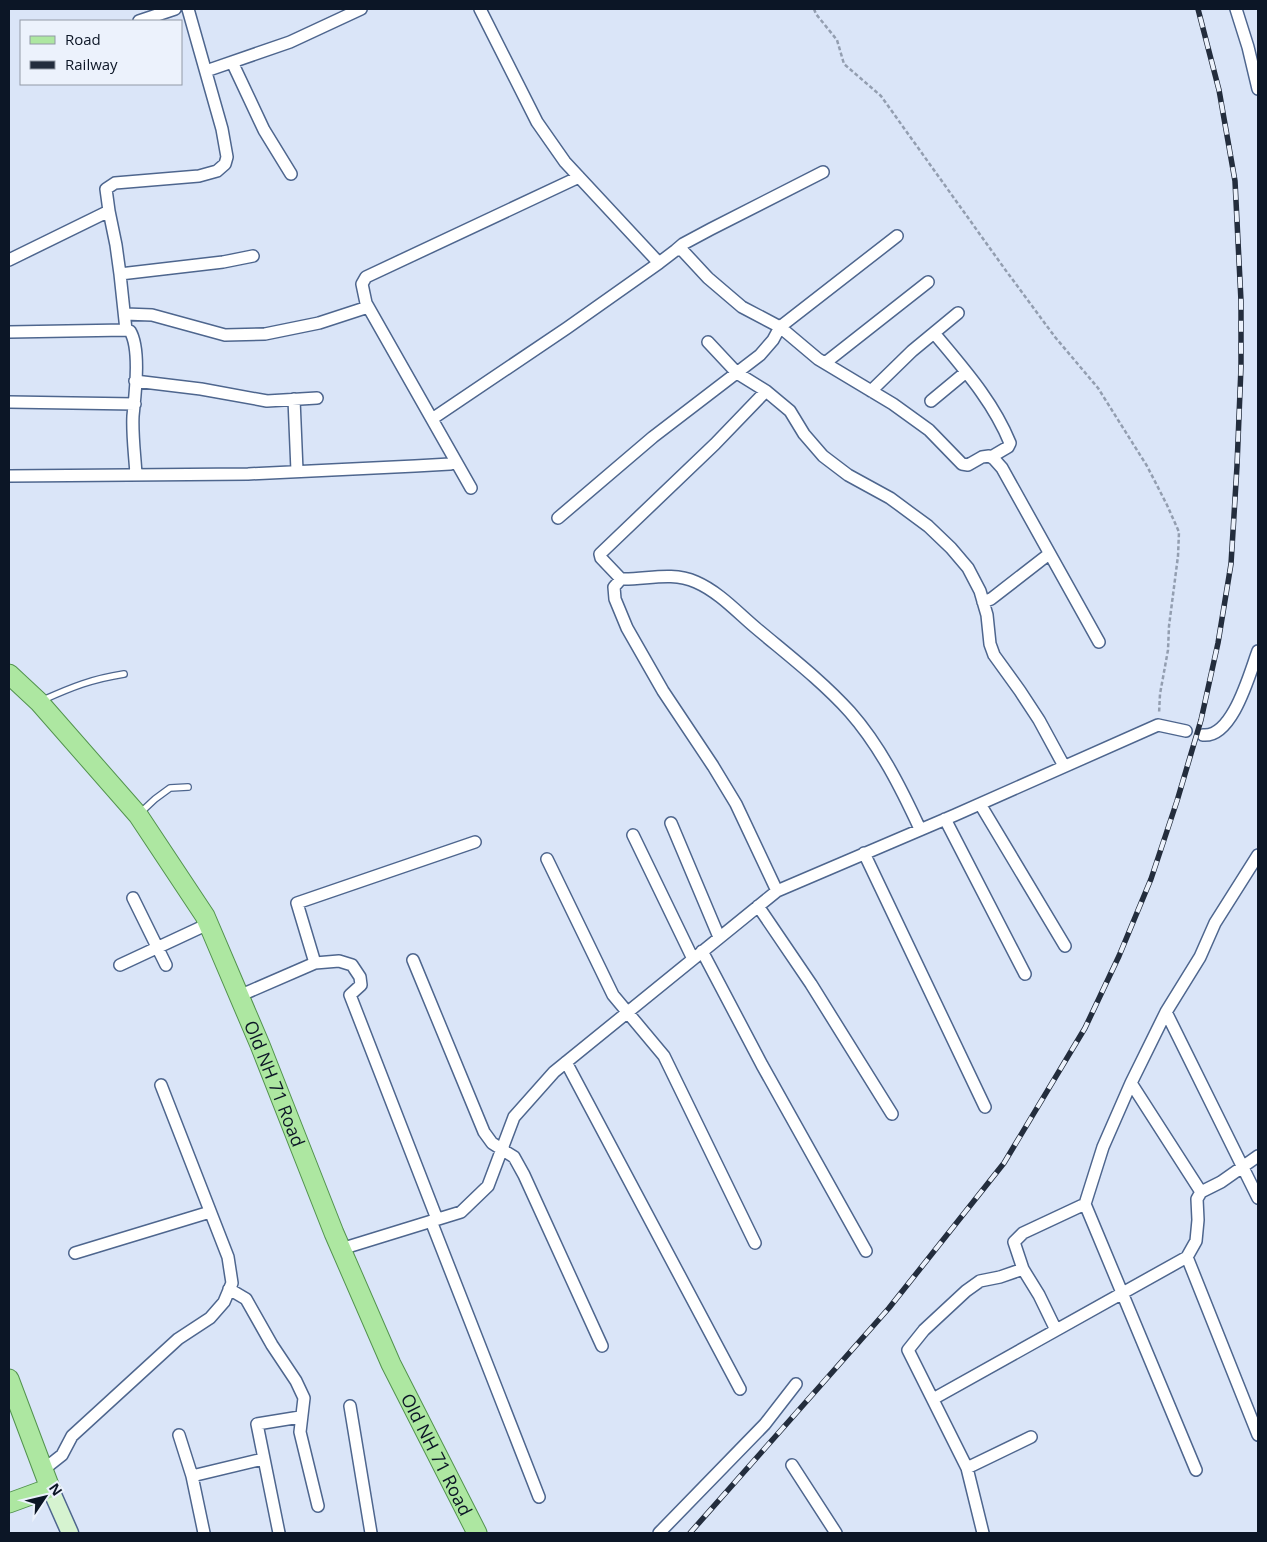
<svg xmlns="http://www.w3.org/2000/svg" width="1267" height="1542" viewBox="0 0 1267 1542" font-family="'Open Sans',sans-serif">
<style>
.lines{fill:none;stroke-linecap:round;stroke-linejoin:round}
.lane-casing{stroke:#4e668e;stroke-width:8}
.street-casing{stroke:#4e668e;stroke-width:14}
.secondary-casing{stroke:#4e668e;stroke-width:19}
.primary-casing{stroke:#52934e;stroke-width:21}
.path{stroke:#939eb0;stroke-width:2.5;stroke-dasharray:4 2.5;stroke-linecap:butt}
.lane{stroke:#fff;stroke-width:5.5}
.street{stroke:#fff;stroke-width:11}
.secondary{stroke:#d6f3d0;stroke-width:16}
.primary{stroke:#ade7a1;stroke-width:19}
.rail-casing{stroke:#232d3d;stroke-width:5.5}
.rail{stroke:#ecf2fc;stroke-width:4;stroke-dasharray:11;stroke-linecap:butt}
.labels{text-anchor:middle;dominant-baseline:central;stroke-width:5;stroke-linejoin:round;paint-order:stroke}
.street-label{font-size:18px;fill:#0c1626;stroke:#ecf2fc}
</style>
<rect width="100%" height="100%" fill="#dae5f8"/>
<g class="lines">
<g class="lane-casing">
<path id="lane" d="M43 700C72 687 92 679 124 674
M140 813 155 799 170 788 188 787"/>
</g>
<g class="street-casing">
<path id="street" d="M1236 9 1248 47 1258 89
M139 21 175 9
M232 62 264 130 291 174
M206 71 290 42 361 9
M109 211 106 189 115 183 199 176 217 171 225 164 227 157 222 129 188 9
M676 250 683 244 711 229 823 172
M9 260 109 211 116 245 120 274 223 262 253 256
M659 263 676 250H682L708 278 742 307 780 327 818 359 893 404 929 430 962 464 968 465 982 457 989 456 994 459 1002 468 1099 642
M125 314 152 315 225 335 265 334 319 323 368 307
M126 330 130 331C141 349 135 395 133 416 132 435 135 456 136 475
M9 332 126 330 120 274
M934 333C963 368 993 401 1010 443L1008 447 991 457
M708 342 737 373 766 391 790 411 804 434 823 456 848 475 890 498 928 526 951 548 968 568 980 591 987 615 990 644 994 655 1020 691 1039 720 1064 766
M825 363 928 282
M135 381 201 389 267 401 317 398
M766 391 715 444 600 554 601 558 621 579C646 580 671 571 696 582 719 592 737 612 756 628 788 655 822 681 850 712 880 746 901 788 920 829
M871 391 912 351 958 313
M294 399 297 471
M931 401 966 372
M9 402 135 404
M432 419 567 328 659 263 565 162 537 122 480 9
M9 476 248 474 415 466 450 464 456 462
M471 488 366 303 362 284 366 277 579 177
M558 518 653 437 760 355 773 340 780 327 897 236
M621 579 614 587 615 599 627 628 663 691 713 766 736 804 777 891
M983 602 991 599 1049 554
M1203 735C1233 738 1250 672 1258 651
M980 804 1065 946
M945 819 1025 974
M671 823 719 937
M633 835 693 959
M864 853 985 1107
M547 859 613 995 664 1056 755 1243
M133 898 166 965
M758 906 811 984 892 1114
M702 951 762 1065 866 1251
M413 960 484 1132 492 1143 514 1157 524 1175 602 1346
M315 963 297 903 475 842
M120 965 208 924
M239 996 315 963 339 961 352 965 360 977 361 985 350 995 437 1219
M1166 1012 1258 1198
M566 1062 740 1389
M1131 1083 1201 1192
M431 1221 539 1497
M341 1249 461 1212 488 1186 514 1117 554 1072 777 891 955 815 1158 725 1186 731
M75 1253 210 1212
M1187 1257 1258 1435
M229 1289 246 1299 272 1345 296 1381 304 1398 300 1432 318 1506
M1056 1330 1039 1295 1023 1269 1014 1242 1023 1233 1085 1204
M933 1399 1187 1257 1196 1241 1198 1220 1197 1199 1201 1192 1221 1182 1258 1156
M350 1406 371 1533
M179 1435 192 1476 263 1459
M792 1465 836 1533
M967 1468 1031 1437
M43 1470 62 1455 72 1436 178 1339 210 1318 224 1302 232 1283 228 1257 161 1085
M1196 1470 1085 1204 1103 1147 1131 1083 1166 1012 1200 957 1215 923 1258 855
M192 1476 204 1533
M279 1533 257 1424 300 1417
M659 1533 765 1424 796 1384
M983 1533 967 1468 908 1350 924 1330 966 1291 980 1281 1000 1277 1023 1269"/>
</g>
<g class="secondary-casing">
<path id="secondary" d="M50 1488 70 1533"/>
</g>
<g class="primary-casing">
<g id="primary">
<path id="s1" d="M9 674 39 702 138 815 205 916 260 1045 334 1233 391 1364 477 1533"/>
<path d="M9 1379 50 1488 9 1503"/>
</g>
</g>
<path class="path" d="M814 9 816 14 837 40 844 64 881 96 1004 268 1055 337 1098 388 1147 466 1167 505 1179 532 1178 556 1169 626 1168 650 1160 694 1159 714"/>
<use href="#lane" class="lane"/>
<use href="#street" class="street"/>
<use href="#secondary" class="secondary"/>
<use href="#primary" class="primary"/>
<g class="rail-casing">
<path id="rail" d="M690 1533 889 1308 1004 1163 1085 1028 1119 956 1151 879 1177 801 1201 720 1218 643 1231 564 1237 466 1241 367V301L1235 181 1219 90 1198 9"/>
</g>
<use href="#rail" class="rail"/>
</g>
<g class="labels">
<g class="street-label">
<text stroke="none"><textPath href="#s1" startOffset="494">Old NH 71 Road</textPath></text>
<text stroke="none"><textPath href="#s1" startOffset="899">Old NH 71 Road</textPath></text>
</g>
</g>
<rect width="1267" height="1542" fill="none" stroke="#0c1626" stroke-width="20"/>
<rect x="20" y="20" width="162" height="65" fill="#ecf2fc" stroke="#929aa6"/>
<rect x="30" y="36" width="25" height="8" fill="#ade7a1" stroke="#929aa6"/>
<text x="65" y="45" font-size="15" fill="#0c1626">Road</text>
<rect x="30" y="61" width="25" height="8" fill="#232d3d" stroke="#929aa6"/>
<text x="65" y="70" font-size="15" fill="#0c1626">Railway</text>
<g transform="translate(45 1497) rotate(55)" stroke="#ecf2fc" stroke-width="4" paint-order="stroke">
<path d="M0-4L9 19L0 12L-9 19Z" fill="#0c1626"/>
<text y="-8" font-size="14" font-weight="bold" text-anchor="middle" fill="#0c1626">N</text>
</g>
</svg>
